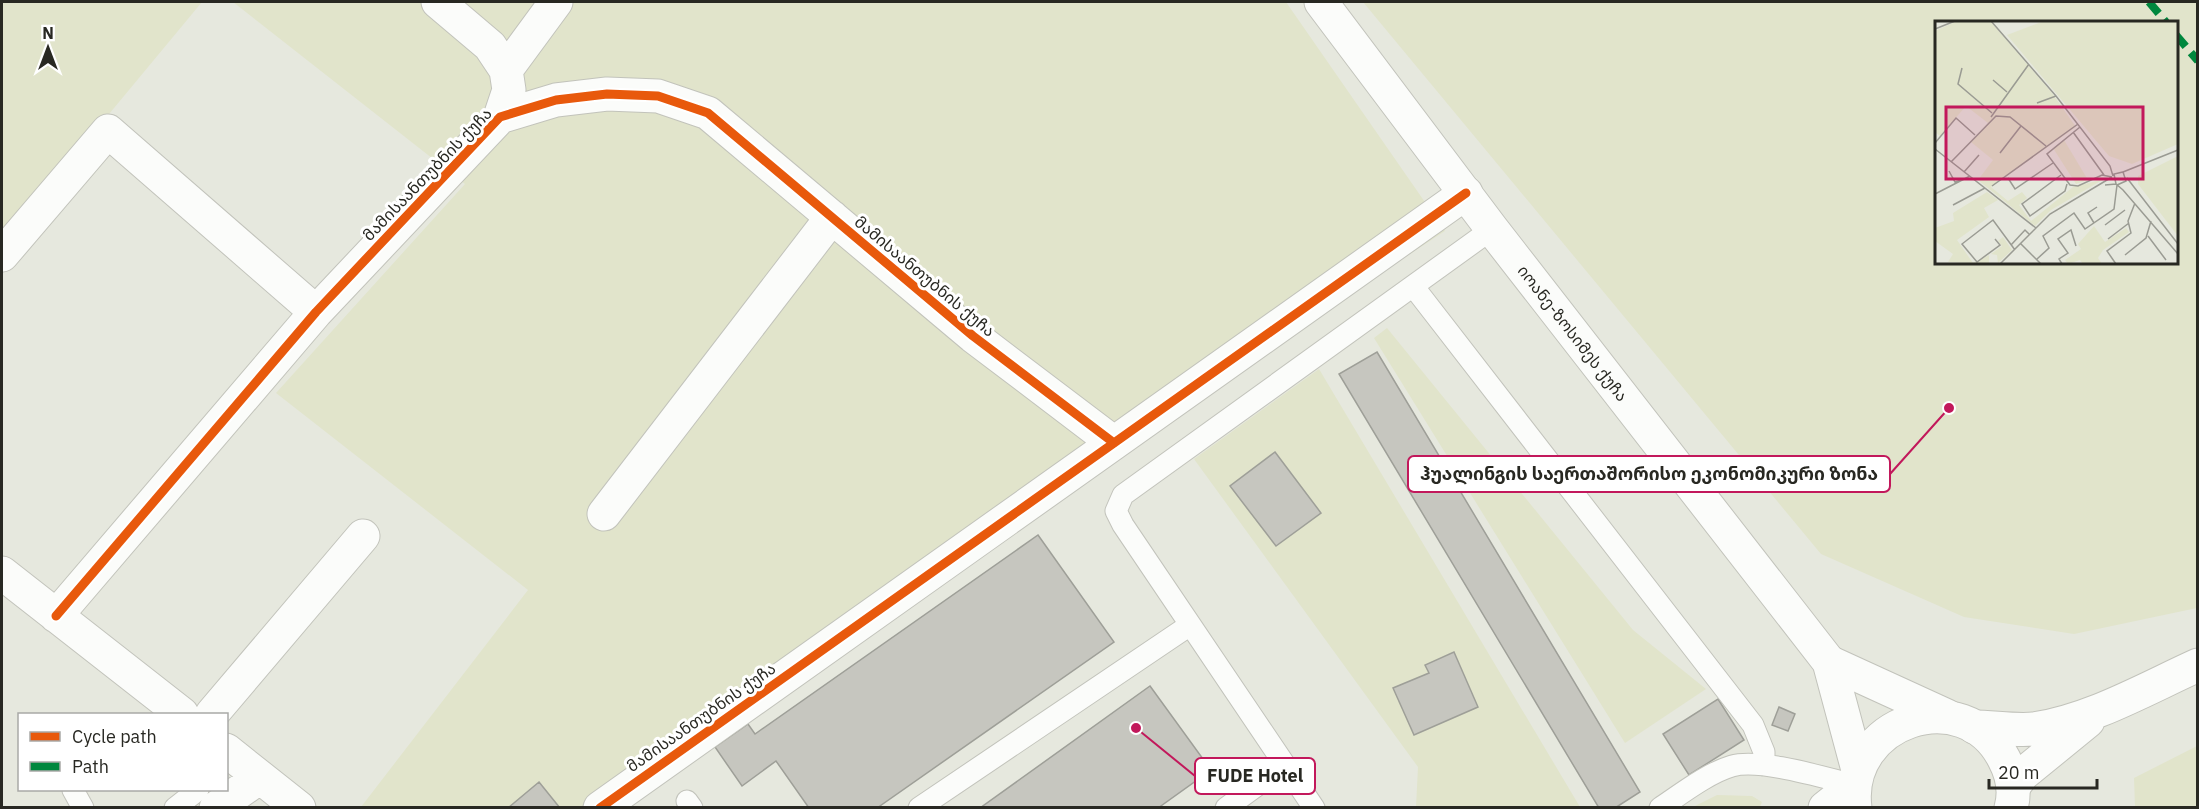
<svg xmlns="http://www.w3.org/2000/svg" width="2199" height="809" viewBox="0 0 2199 809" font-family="'IBM Plex Sans','Noto Sans Georgian',sans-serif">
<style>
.green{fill:#e1e4cb;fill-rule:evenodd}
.building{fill:#c6c6bf;stroke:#9e9f98;stroke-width:1.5}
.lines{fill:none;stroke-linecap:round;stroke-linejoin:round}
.lane-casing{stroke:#c2c3bb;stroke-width:23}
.street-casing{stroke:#c2c3bb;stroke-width:35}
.secondary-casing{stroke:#c2c3bb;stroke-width:35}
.lane{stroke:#fbfcfa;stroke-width:21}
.street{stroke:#fbfcfa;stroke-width:33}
.secondary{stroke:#fbfcfa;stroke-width:33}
.quiet{stroke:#00873e;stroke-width:8;stroke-dasharray:15 8;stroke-linecap:butt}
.cycleway-casing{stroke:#fff;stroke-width:13}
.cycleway{stroke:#e8590c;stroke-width:9}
.labels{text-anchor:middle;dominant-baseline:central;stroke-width:6;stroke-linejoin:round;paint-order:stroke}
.street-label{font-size:16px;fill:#282822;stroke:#fff}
.inset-road{fill:none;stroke:#9a9b93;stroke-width:1.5}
.view{fill:#c2185b;fill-opacity:0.15;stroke:#c2185b;stroke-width:3}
.inset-edge{fill:none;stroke:#282822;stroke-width:3}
.leader{fill:none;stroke:#c2185b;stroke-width:2}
.callout-dot{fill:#c2185b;stroke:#fff;stroke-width:2}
.callout{fill:#fff;stroke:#c2185b;stroke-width:2}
.callout-label{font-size:18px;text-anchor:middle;font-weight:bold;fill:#282822}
</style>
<rect width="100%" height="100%" fill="#e6e8de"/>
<path class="green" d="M2 2H202L2 243Z
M233 2H1286L1445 231 1271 345 610 807H361L528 590 276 393 465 184Z
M1363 2H2197V608L2074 634 1964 617 1821 554ZM2176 22V262H1936V22Z
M1387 328 1633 630 1706 689 1625 743 1374 338Z
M1319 369 1580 807H1416L1418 767 1194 459Z
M2197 746V807H2135L2134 778Z
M1717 795 1752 796 1762 802 1760 807H1693Z"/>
<path class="building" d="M1377 352 1640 792 1615 808H1599L1339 374Z
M1275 452 1321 513 1276 546 1230 486Z
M1038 535 1114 642 877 808H809L776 761 742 786 715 747 748 724 755 734Z
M1454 652 1478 707 1414 735 1393 688 1429 673 1425 665Z
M1150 686 1211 770 1158 808H980Z
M1718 699 1744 740 1689 775 1663 734Z
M1779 707 1795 714 1788 731 1772 725Z
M539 782 560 808H508Z"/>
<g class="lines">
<g class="lane-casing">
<path id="lane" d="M1413 286 1753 725 1764 752V765
M73 790 83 808
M687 801 692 808
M175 808 198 790
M919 808 1190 625
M1226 808 1285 765
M1314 808 1123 525 1116 511 1123 495 1492 229
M1660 808C1681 794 1708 773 1732 766 1760 758 1825 778 1854 785"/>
</g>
<g class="street-casing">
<path id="street" d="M438 2 490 46 506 70
M500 117 509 90 506 70 556 2
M2 255 108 131 316 312
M604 514 832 217
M2 573 182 714
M56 616 316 312 500 117 556 100 607 94 658 96 708 113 973 336 1114 443
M212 714 363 536
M1974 727C1993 727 2015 731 2034 729 2092 720 2145 689 2198 665
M226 750 299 808
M2013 787 2023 774 2088 721
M216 808 260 777
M600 808 1466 193"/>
</g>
<g class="secondary-casing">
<g id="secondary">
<path id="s1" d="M1321 2 1492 229 1829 662 1858 770"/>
<path d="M1829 662 1947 716"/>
<path d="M1825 808 1854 785"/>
<path d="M1855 808C1844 721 1964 680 2004 759 2012 774 2016 790 2011 808"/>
</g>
</g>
<use href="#lane" class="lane"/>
<use href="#street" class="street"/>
<use href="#secondary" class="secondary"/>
<path class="quiet" d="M2149 2 2166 22
M2176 35 2198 61"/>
<g class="cycleway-casing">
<path id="cycleway" d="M56 616 316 312 500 117 556 100 607 94 658 96 708 113 973 336 1114 443
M600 808 1466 193"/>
</g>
<use href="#cycleway" class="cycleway"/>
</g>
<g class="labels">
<g class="street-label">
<text transform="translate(427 174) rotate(-46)">მამისაანთუბნის ქუჩა</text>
<text transform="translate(925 276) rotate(40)">მამისაანთუბნის ქუჩა</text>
<text stroke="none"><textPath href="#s1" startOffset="416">იოანე-ზოსიმეს ქუჩა</textPath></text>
<text transform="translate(701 717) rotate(-35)">მამისაანთუბნის ქუჩა</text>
</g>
</g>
<g transform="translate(1935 21)">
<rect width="243" height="243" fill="#e6e8de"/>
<path d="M22 0H55L117 72 141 106 56 166 73 180 87 171 92 177 84 184 96 200 138 166 169 158 116 189 100 205 43 159 58 139 36 121 53 102 31 85 5 115 0 111V10ZM109 0H243V123L197 143 174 135 72 14ZM129 119 153 159 141 163 118 127ZM243 135V215L203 163V155ZM52 171 63 179 49 187 54 196 22 219 38 242 54 234V243L13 241 18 233 0 220V207L19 200 18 192ZM159 205 170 221 191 207 194 211 168 229 163 237 167 243H148L145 239 133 243 130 239 146 228 143 223ZM68 216 77 229 63 242 62 234 56 233 67 225 63 220Z" fill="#e1e4cb"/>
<path class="inset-road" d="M56 0 121 75 175 145 178 155M0 8 20 0M27 47 23 63 57 92M58 59 72 71M102 82 121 75M56 96 94 43M145 106 112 133 135 164 143 165 167 154 177 156M138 111 169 154M0 122 21 97 40 114M0 128 101 207M65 132 86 105M16 141 61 95 75 96 111 125M14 150 20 161 26 159M29 151 44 134M188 151 243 129M126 154 87 183 95 195 130 170 132 163M73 157 80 168 118 142M192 157 243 223M181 163 179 153 188 151 191 160 182 164M170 164 181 163 188 169 243 233M57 165 143 103M0 173 35 155M18 184 50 167M159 202 153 192 162 186M170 204 190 189M213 215 231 239M60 218 65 224 42 241 27 223 58 199 80 229M173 218 194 202M86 223 106 243M76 224 90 209 95 214M190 234 211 217 216 200M102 238 114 227 108 215 139 192 150 208 179 188 182 164M65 243 115 193 177 156M127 243 124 238 133 232 123 218 136 209 141 225M181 243 172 230 196 212 193 200 200 182"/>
<path class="view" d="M11 86H208V158H11Z"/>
<rect width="243" height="243" class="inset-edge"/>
</g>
<path class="leader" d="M1949 408L1890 474M1136 728L1195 776"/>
<g class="callout-dot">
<circle cx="1949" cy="408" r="6"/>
<circle cx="1136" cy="728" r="6"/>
</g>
<g class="callout">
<rect x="1408" y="456" width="482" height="36" rx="6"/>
<rect x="1195" y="758" width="120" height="36" rx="6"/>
</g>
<g class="callout-label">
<text x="1649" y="480">ჰუალინგის საერთაშორისო ეკონომიკური ზონა</text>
<text x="1255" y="782">FUDE Hotel</text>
</g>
<rect width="2199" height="809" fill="none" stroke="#282822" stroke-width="6"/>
<rect x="18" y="713" width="210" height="78" fill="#ffffff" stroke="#a9a9a7" stroke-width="1.5"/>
<rect x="30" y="732" width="30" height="9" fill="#e8590c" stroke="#a9a9a7" stroke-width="1.5"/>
<text x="72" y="743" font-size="18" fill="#282822">Cycle path</text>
<rect x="30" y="762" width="30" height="9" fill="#00873e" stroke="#a9a9a7" stroke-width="1.5"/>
<text x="72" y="773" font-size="18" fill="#282822">Path</text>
<g transform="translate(48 48)" stroke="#ffffff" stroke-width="4.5" paint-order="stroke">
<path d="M0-4.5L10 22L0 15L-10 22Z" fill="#282822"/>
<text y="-9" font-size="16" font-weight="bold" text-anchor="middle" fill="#282822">N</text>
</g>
<path d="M1989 779v9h108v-9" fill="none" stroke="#282822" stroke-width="3"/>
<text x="1998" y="779" font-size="18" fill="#282822" stroke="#ffffff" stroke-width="4.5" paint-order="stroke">20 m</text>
</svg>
